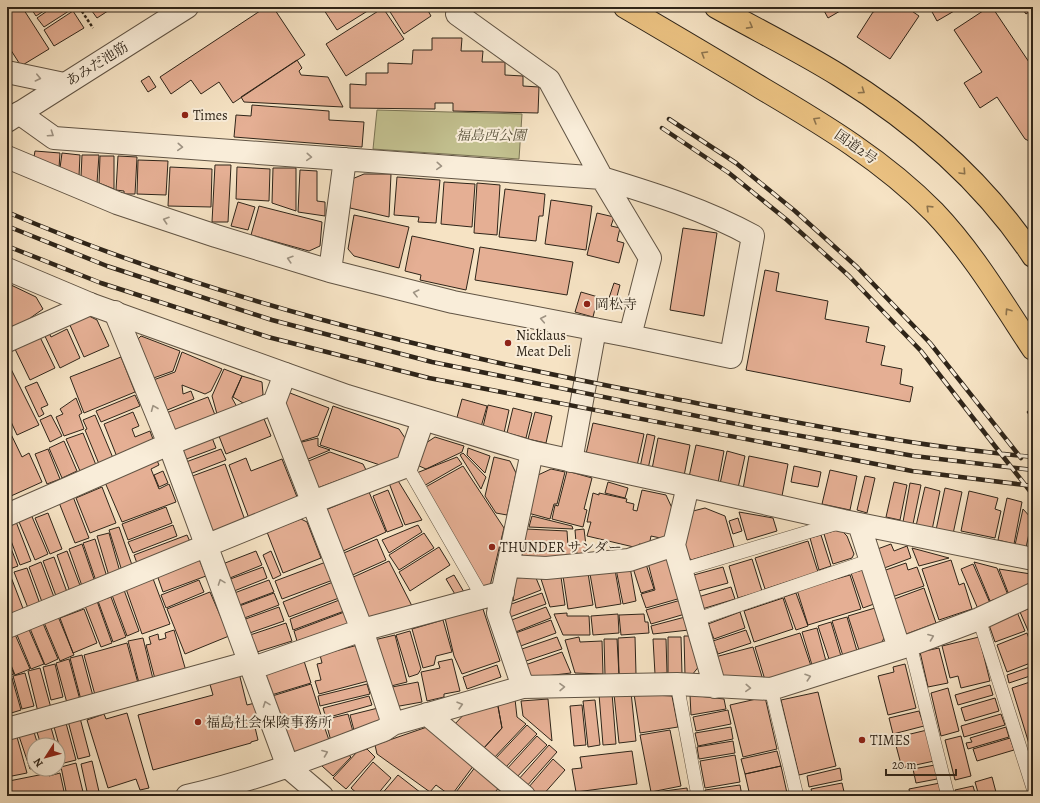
<svg xmlns="http://www.w3.org/2000/svg" width="1040" height="803" viewBox="0 0 1040 803" font-family="Alegreya,'Noto Serif JP',serif">
<style>
.green{fill:#c3c190;stroke:#797354}
.building{fill:#e5af94;stroke:#2f2519}
.lines{fill:none;stroke-linecap:round;stroke-linejoin:round}
.service-casing{stroke:#615444;stroke-width:14}
.minor-casing{stroke:#615444;stroke-width:24}
.tertiary-casing{stroke:#615444;stroke-width:24}
.trunk-casing{stroke:#2f2519;stroke-width:24}
.path{stroke:#2f2519;stroke-width:2.5;stroke-dasharray:3 2;stroke-linecap:butt}
.service{stroke:#f9edd9;stroke-width:13}
.minor{stroke:#f9edd9;stroke-width:22}
.tertiary{stroke:#f9edd9;stroke-width:22}
.trunk{stroke:#ebc282;stroke-width:22}
.rail-casing{stroke:#2f2519;stroke-width:4.5}
.rail{stroke:#f9edd9;stroke-width:3;stroke-dasharray:9;stroke-linecap:butt}
.oneway{stroke:#8d744e}
.oneway2{stroke:#9e9383}
.poi-dot{fill:#8f2418;stroke:#f9edd9;stroke-width:1.5}
.labels{text-anchor:middle;dominant-baseline:central;stroke-width:4;stroke-linejoin:round;paint-order:stroke}
.street-label{font-size:14px;fill:#2f2519;stroke:#f9edd9}
.poi-label{font-size:14px;fill:#2f2519;stroke:#f9edd9;text-anchor:start}
.park-label{font-size:14px;font-style:italic;fill:#5b543d;stroke:#f9edd9}
</style>
<rect width="100%" height="100%" fill="#f6e3c4"/>
<filter id="stains"><feTurbulence type="fractalNoise" baseFrequency=".005" numOctaves="4"/><feColorMatrix values="0 0 0 0 .2 0 0 0 0 .09 0 0 0 0 .02 0 0 0 .5 -.17"/></filter>
<radialGradient id="worn" r=".72"><stop offset=".6" stop-color="#630" stop-opacity="0"/><stop offset="1" stop-color="#630" stop-opacity=".3"/></radialGradient>
<path class="green" d="M377 110 522 114 519 159 373 149Z"/>
<path class="building" d="M7 7H22L49 49 21 66 7 44Z
M30 7H50L36 16Z
M53 7H71L72 9 44 27 37 18Z
M89 7H114L97 18Z
M266 7H273L305 55 233 103 219 82 201 94 191 80 171 94 160 77Z
M322 7H374L337 30Z
M387 7H426L431 16 404 34Z
M822 7H847L828 18Z
M889 7H906L919 16 890 59 857 37 873 12Z
M935 7H961L937 21 931 10Z
M989 7H992L1033 68V143L1025 139 997 97 980 108 964 83 982 72 954 30Z
M1021 7H1033V9L1026 14Z
M383 8 404 39 346 76 326 44Z
M73 11 84 28 54 46 44 30Z
M432 38H462L461 51H483L482 62H505V75L523 76V86L539 87 538 113 453 111V103H435V109L350 108V84L366 85V73H388V63L412 64 413 50H432Z
M297 60 302 68 299 71 301 75 328 77 343 107 244 102 241 97Z
M149 76 156 87 148 92 141 81Z
M252 105 329 111V120L364 122 362 147 234 137 236 115 251 116Z
M35 151 60 153 59 168 34 157Z
M62 153 80 155 79 176 60 168Z
M82 155H99L97 183 81 177Z
M100 156H114V189L99 183Z
M118 156 137 157 135 194H124V191L116 190Z
M138 160 168 161 166 195 137 194Z
M215 165H231L228 222H212Z
M170 167 212 169 211 207 168 206Z
M237 167 270 169 269 201 236 199Z
M273 168H296V211L272 203Z
M300 170 317 171V201L325 202V216L298 212Z
M364 174H391L389 217 350 208 352 179Z
M397 177 440 180 436 223 418 222 419 217 394 215Z
M444 182 475 184 472 227 441 224Z
M477 183 500 185 497 235 474 233Z
M505 189 545 194 543 216H539L536 241 499 237Z
M551 200 592 206 586 250 545 244Z
M238 202 255 207 248 230 231 226Z
M259 206 322 222 320 246 309 251 251 235Z
M597 213 614 217 611 226 620 228 617 241 624 243 619 263 587 255Z
M354 215 409 227 399 268 354 256 348 249Z
M683 228 717 233 704 316 670 310Z
M412 236 474 249 466 290 420 280 421 275 405 271Z
M480 247 573 262 567 295 475 280Z
M765 270 779 273 776 291 828 301 825 319 869 327 866 342 885 346 881 365 902 369 900 384 913 387 910 402 746 370Z
M614 283 620 285 616 300 609 298Z
M9 284 36 297 43 309 19 326 7 328V289Z
M581 292 598 297 593 317 575 312Z
M87 315 97 320 109 346 84 357 69 323Z
M67 329 80 358 60 368 43 332 48 330 51 337Z
M39 335 55 368 30 380 14 347Z
M141 336 180 351 173 371 148 380 133 344Z
M182 352 222 369 211 391 205 394 182 385 183 394 191 391 194 399 160 413 148 382 175 372Z
M121 357 135 392 84 413 70 377Z
M7 361 39 425 17 435 7 413Z
M224 369 242 376 232 398 237 407 217 414 212 396Z
M242 376 262 382 263 394 260 398 243 403 233 397Z
M37 382 48 405 41 408 44 414 39 417 25 387Z
M290 393 329 408 318 436 296 443 283 396Z
M135 395 140 406 101 422 96 411Z
M208 397 215 415 168 433 161 415Z
M76 398 82 413 79 415 84 429 64 436 56 417 63 414 60 409Z
M462 399 487 406 481 427 456 421Z
M488 405 509 410 504 433 483 427Z
M333 406 399 429 405 438 397 463 386 467 320 445Z
M513 408 532 413 526 438 507 433Z
M133 412 139 426 132 429 135 437 150 431 154 442 117 457 104 424Z
M535 412 552 416 546 443 528 439Z
M51 415 62 436 50 442 40 420Z
M95 415 113 458 99 464 85 430 87 429 83 420Z
M257 415 264 419 271 436 226 454 217 431Z
M593 423 644 434 637 466 586 454Z
M7 428H8L22 457 29 453 42 482 11 496 7 486Z
M83 433 96 465 80 471 66 439Z
M647 434 655 436 648 469 640 467Z
M211 435 216 448 181 461 176 448Z
M435 437 464 446 462 452 426 469 417 465 423 445Z
M318 438V446L330 450 301 462 294 444Z
M658 438 690 445 684 476 652 469Z
M64 441 77 471 62 478 49 448Z
M696 445 724 451 718 483 689 477Z
M468 448 490 456 485 473 467 455Z
M48 449 60 479 47 484 35 454Z
M221 449 226 460 190 474 186 462Z
M727 451 745 456 738 488 720 484Z
M330 452 363 464 366 470 315 489 304 463Z
M463 453 486 477 481 489 460 455Z
M749 456 788 464 782 496 743 489Z
M457 457 462 464 422 487 414 474Z
M494 457 510 461 516 473 507 515 496 513 485 496Z
M156 458 159 465 151 469 159 489 169 484 176 502 122 522 104 480Z
M246 458 251 471 282 459 299 502 250 521 229 465Z
M225 464 246 523 209 537 187 478Z
M463 466 504 528 490 586H481L422 489Z
M794 466 821 472 818 487 791 482Z
M551 469 565 472 557 504H554L550 519 528 513 538 475Z
M830 470 857 476 850 510 822 504Z
M163 471 168 483 159 487 154 475Z
M567 471 592 478 584 509 587 510 583 527 552 519 555 505 558 506Z
M865 476 875 478 867 513 857 510Z
M397 479 422 520 405 525 389 483Z
M608 482 628 488 625 498 605 493Z
M894 482 907 485 900 520 886 517Z
M910 483 921 485 913 524 903 522Z
M102 487 116 523 90 533 76 498Z
M925 487 940 491 932 530 916 526Z
M945 488 962 492 953 534 936 530Z
M388 490 403 526 387 532 373 496Z
M642 490 666 495 672 508 665 539 651 536 649 546 639 544 638 548 587 536 591 522H587L593 493 599 495V493L627 499 626 502 634 504 633 510 637 511Z
M969 491 998 498 995 509 1001 511 995 538 961 531Z
M369 492 386 532 341 552 323 511Z
M72 494 89 538 75 543 58 500Z
M1007 498 1022 502 1014 544 998 540Z
M166 507 172 523 128 540 122 524Z
M705 508 725 516 734 547 691 560 683 549 693 511Z
M1023 509 1032 519 1026 548 1015 545Z
M30 512 48 554 35 560 17 517Z
M739 512 773 518 777 531 747 540Z
M48 513 62 549 50 554 35 518Z
M532 516 572 526 573 529 529 527Z
M738 518 742 531 733 534 729 521Z
M15 519 31 561 20 565 7 530V522Z
M301 519 307 522 321 558 283 573 267 532Z
M173 525 177 536 133 553 128 542Z
M418 525 422 532 389 553 382 540Z
M119 527 133 568 122 571 109 530Z
M526 529 567 531 568 546 575 548 573 560 520 558Z
M584 529 587 554 577 555 575 530Z
M840 529 847 536 854 554 852 558 833 564 824 534Z
M109 533 120 572 109 576 97 536Z
M424 533 434 548 399 570 389 555Z
M187 535 192 546 138 566 134 555Z
M821 535 831 566 819 570 810 538Z
M7 538 18 566 7 570Z
M95 539 107 577 96 581 83 543Z
M377 539 386 560 348 577 339 555Z
M808 541 818 572 765 589 755 558Z
M82 544 95 582 82 586 69 549Z
M891 544 894 551 907 546 911 558 879 570 872 551Z
M439 547 450 565 410 591 399 572Z
M912 548 949 558 919 566Z
M67 551 81 588 70 592 57 555Z
M256 551 262 565 225 580 220 565Z
M271 551 281 575 273 579 263 555Z
M668 553 681 598 646 608 641 594 655 590 647 559Z
M54 557 67 592 56 596 43 561Z
M199 559 206 576 163 592 157 575Z
M752 559 762 591 738 598 729 566Z
M951 560 959 585 964 583 972 609 939 620 922 569Z
M389 561 412 606 366 618 349 579Z
M645 561 654 589 641 593 632 565Z
M41 562 54 597 42 602 29 567Z
M326 562 333 580 282 599 275 581Z
M974 562 997 568 1008 595 990 601Z
M906 563 908 570 917 567 924 586 889 598 880 572Z
M973 564 990 603 978 609 961 569Z
M263 567 267 578 229 593 225 581Z
M630 567 636 601 623 604 616 569Z
M723 567 728 583 695 592 690 576Z
M27 568 40 604 28 608 14 572Z
M999 569 1031 574 1033 586 1009 595Z
M615 570 621 604 596 608 590 574Z
M863 570 874 604 863 608 851 573Z
M588 573 593 605 568 609 563 576Z
M454 575 464 592 456 596 446 579Z
M850 575 861 609 808 625 797 590Z
M152 576 170 624 142 634 125 586Z
M516 576 536 578 541 590 513 601Z
M11 577 24 611 7 617V578Z
M561 577 565 605 550 607 541 579Z
M199 580 204 592 166 608 161 595Z
M269 580 274 592 234 607 229 595Z
M333 582 339 598 289 617 283 602Z
M731 587 735 599 702 609 698 597Z
M924 588 936 623 901 636 889 601Z
M124 590 139 631 127 636 112 595Z
M210 592 229 636 185 654 167 609Z
M274 593 279 605 239 620 234 608Z
M542 593 546 604 510 617 506 606Z
M796 593 808 626 796 630 784 597Z
M111 597 126 637 113 642 98 601Z
M783 598 793 629 754 642 744 611Z
M342 599 347 610 293 630 290 619Z
M681 600 685 614 651 624 646 610Z
M97 601 112 643 101 647 85 606Z
M279 607 284 621 244 635 240 621Z
M546 607 551 618 513 633 509 621Z
M1033 607V642L1020 612Z
M875 608 884 638 881 644 859 650 848 616Z
M84 609 97 643 73 653 60 618Z
M483 609 500 661 462 674 454 656 445 618Z
M347 611 352 625 297 641 294 631Z
M740 612 745 628 714 639 708 624Z
M1017 612 1025 631 995 642 988 622Z
M567 613V616H589L590 635H563L554 614Z
M57 614 74 655 60 661 43 620Z
M618 614 619 633 593 635 591 616Z
M644 614 645 622H648L649 633 621 635 619 615Z
M685 617 689 630 653 634 651 626Z
M847 617 857 651 843 656 832 621Z
M443 620 452 652 436 656 434 665 423 668 412 629Z
M551 620 556 633 518 647 513 634Z
M42 621 58 659 45 665 29 626Z
M831 622 841 656 829 659 818 626Z
M286 623 292 641 257 652 247 636Z
M27 625 44 664 31 669 15 630Z
M817 628 826 661 812 665 802 632Z
M174 630 186 671 155 679 146 645 151 644 149 637 158 634 159 640 166 638 165 633Z
M746 630 751 643 718 654 713 641Z
M410 631 421 669 418 674 409 677 396 635Z
M14 632 30 669 15 675 7 655V635Z
M800 633 811 666 765 680 755 647Z
M1027 633 1033 650V662L1007 672 997 645Z
M395 635 407 682 387 687 374 640Z
M684 636H692L700 665 692 675H685Z
M557 637 562 649 523 662 519 650Z
M579 637 580 642 602 641 603 674 575 673 565 640Z
M635 637 636 674 619 675 618 638Z
M668 637H681L682 674H668Z
M979 637 990 681 961 688 958 676 950 678 942 646Z
M143 638 153 679 139 683 128 641Z
M604 639H617L619 675H605Z
M653 639H666L667 673 655 674Z
M127 643 138 683 95 695 84 655Z
M358 645 368 681 319 694 315 681 321 680 317 664 322 663 320 655Z
M753 647 763 680 720 679 715 657Z
M939 648 948 683 928 687 920 652Z
M562 652 571 673 529 678 525 665Z
M82 655 93 696 81 700 70 658Z
M7 658 14 674 7 676Z
M69 659 80 700 67 703 56 663Z
M452 659 460 691 444 694V697L427 701 421 672 440 668 438 662Z
M304 661 311 683 268 696 265 674Z
M55 664 63 697 51 700 43 667Z
M905 664 916 708 888 715 878 676 894 672 893 667Z
M497 665 501 677 467 689 463 677Z
M1033 666V675L1009 683 1007 675Z
M40 668 51 708 38 712 28 671Z
M25 673 34 706 22 709 13 676Z
M239 673 247 705 255 703 261 721 254 723 258 740 251 742V743L153 770 138 715 213 695 209 681Z
M12 678 21 710 8 714 7 679Z
M1033 681V757L1012 688Z
M418 682 422 702 394 707 387 688Z
M311 684 321 715 278 722 269 697Z
M367 684 370 694 320 706 318 696Z
M990 685 993 695 958 705 955 695Z
M948 688 959 731 941 736 931 693Z
M631 692 636 741 619 743 614 694Z
M818 692 836 766 799 775 781 700Z
M612 693 616 744 603 745 599 694Z
M634 694 672 696 678 727 640 733Z
M690 695 724 699 726 709 691 715Z
M369 696 372 705 326 718 323 708Z
M765 697 777 749 743 757 730 705Z
M995 698 999 711 965 721 961 708Z
M515 699 517 717 526 724 493 759 483 749 502 728 497 701Z
M548 699 552 741 523 716 521 701Z
M595 700 600 745 588 747 583 701Z
M497 701 502 728 483 749 454 725 468 710Z
M582 705 586 745 574 746 570 706Z
M378 708 382 725 355 734 350 715Z
M728 710 731 724 696 731 693 717Z
M919 711 924 726 893 734 889 718Z
M127 713 149 788 140 790 136 779 108 788 87 720 104 714 106 719Z
M348 714 354 735 331 741 326 723 328 722 327 719Z
M1001 714 1005 725 964 737 961 726Z
M80 718 90 756 78 759 68 721Z
M322 720 330 743 296 753 292 751 281 726Z
M66 723 76 760 64 763 54 727Z
M50 724 56 745H41L36 729Z
M527 725 537 734 505 768 495 759Z
M427 727 474 765 451 796 436 785 430 792 377 754 375 745Z
M731 727 733 739 698 746 695 733Z
M1006 727 1009 737 968 749 966 743 972 742 970 738Z
M33 729 38 745H34V768L30 769 18 733Z
M670 730 681 786 651 792 640 735Z
M927 730 934 761 902 768 894 738Z
M537 736 547 745 516 778 506 770Z
M961 736 971 776 955 780 945 740Z
M17 737 27 773 7 777V739Z
M1010 738 1014 750 977 761 973 749Z
M733 741 735 753 699 759 697 747Z
M549 745 557 752 526 787 518 780Z
M367 749 375 757 346 789 333 778 357 752Z
M632 751 637 784 576 792 572 769 582 768 580 757Z
M777 751 781 766 745 774 741 759Z
M345 752 351 757 333 776 322 766 324 759Z
M735 755 740 782 705 788 700 761Z
M553 759 565 770 542 796H537L528 788Z
M92 761 100 796H88L81 764Z
M373 762 391 778 376 796H360L351 788Z
M76 763 84 796H67L61 767Z
M935 765 937 779 916 783 913 769Z
M476 766 500 786 492 796H453Z
M781 766 787 793 776 796H750L745 774Z
M840 768 842 780 809 787 807 776Z
M49 773V776L60 773 65 796H13L9 781Z
M398 775 425 796H380Z
M992 777 997 796H979L975 782Z
M842 783 845 796H813L811 789Z
M940 783 943 796H910L909 789Z
M740 785 742 796H706L705 790Z
M973 786 976 796H957L955 790Z
M687 788 688 796H649V793Z"/>
<g class="lines">
<g class="service-casing">
<path id="service" d="M407 466 483 598
M681 570 838 523
M979 619 1033 788
M695 620 871 560
M910 645 948 796
M677 684 698 796
M771 689 797 796"/>
</g>
<g class="minor-casing">
<path id="minor" d="M461 7 457 14 549 80 602 178 650 258 630 336
M7 72 64 84
M7 157 117 203 216 236 330 271 453 302 630 336 731 357 753 236C706 210 654 194 602 178L54 138 19 113
M330 271 345 159
M115 312 169 444 288 767 322 796
M7 341 90 304
M285 374 274 403 362 630 393 724
M571 461 595 329
M7 515 169 444 274 403
M859 524 899 648
M508 566 546 568 629 560 674 545
M7 627 313 502 407 466 423 420
M253 668 362 630 503 592
M523 687 498 613 532 452
M715 687 674 545 688 486 844 521 1033 559
M427 714 524 796
M7 729 250 662
M187 796C256 780 319 755 384 730L393 724 523 687 677 684 771 689 910 645 979 619 1033 594"/>
</g>
<g class="tertiary-casing">
<path id="tertiary" d="M7 121 187 7
M7 269 90 304 347 396 532 452 688 486"/>
</g>
<g class="trunk-casing">
<path id="trunk" d="M625 7C671 34 717 61 763 89 824 125 884 161 934 212 973 253 1002 302 1033 349
M716 7C757 30 800 51 840 76 916 123 984 182 1033 256"/>
</g>
<path class="path" d="M79 7 93 28
M1033 409 1028 412 1033 419"/>
<use href="#service" class="service"/>
<use href="#minor" class="minor"/>
<use href="#tertiary" class="tertiary"/>
<use href="#trunk" class="trunk"/>
<g class="rail-casing">
<path id="rail" d="M669 119 736 163 795 211 857 267 930 343 1021 458
M662 128 729 173 787 220 849 276 921 351 1033 495
M7 212C213 300 432 352 650 394 739 411 828 430 917 443 955 449 994 453 1033 457
M7 226 107 266 272 320 432 362 756 428 914 456 1033 470
M7 246 101 283 268 337 429 378 912 471 1033 486"/>
</g>
<use href="#rail" class="rail"/>
</g>
<defs><path id="oneway-chevron" d="M-2-3.5L2.5 0L-2 3.5" fill="none" stroke-width="1.6" stroke-linecap="round" stroke-linejoin="round"/></defs>
<g class="oneway">
<use href="#oneway-chevron" transform="translate(750 26) rotate(29)"/>
<use href="#oneway-chevron" transform="translate(704 54) rotate(-149)"/>
<use href="#oneway-chevron" transform="translate(862 91) rotate(34)"/>
<use href="#oneway-chevron" transform="translate(816 120) rotate(-149)"/>
<use href="#oneway-chevron" transform="translate(963 172) rotate(47)"/>
<use href="#oneway-chevron" transform="translate(929 208) rotate(-136)"/>
<use href="#oneway-chevron" transform="translate(1008 311) rotate(-124)"/>
</g>
<g class="oneway2">
<use href="#oneway-chevron" transform="translate(38 78) rotate(13)"/>
<use href="#oneway-chevron" transform="translate(51 134) rotate(34)"/>
<use href="#oneway-chevron" transform="translate(180 147) rotate(4)"/>
<use href="#oneway-chevron" transform="translate(309 157) rotate(4)"/>
<use href="#oneway-chevron" transform="translate(439 166) rotate(4)"/>
<use href="#oneway-chevron" transform="translate(166 220) rotate(-162)"/>
<use href="#oneway-chevron" transform="translate(290 259) rotate(-163)"/>
<use href="#oneway-chevron" transform="translate(416 293) rotate(-166)"/>
<use href="#oneway-chevron" transform="translate(543 319) rotate(-169)"/>
<use href="#oneway-chevron" transform="translate(154 408) rotate(-112)"/>
<use href="#oneway-chevron" transform="translate(221 582) rotate(-110)"/>
<use href="#oneway-chevron" transform="translate(931 637) rotate(-21)"/>
<use href="#oneway-chevron" transform="translate(808 677) rotate(-18)"/>
<use href="#oneway-chevron" transform="translate(562 687) rotate(-1)"/>
<use href="#oneway-chevron" transform="translate(748 688) rotate(3)"/>
<use href="#oneway-chevron" transform="translate(266 704) rotate(-110)"/>
<use href="#oneway-chevron" transform="translate(460 705) rotate(-16)"/>
<use href="#oneway-chevron" transform="translate(325 753) rotate(-21)"/>
</g>
<g class="poi-dot">
<circle cx="185" cy="115" r="4"/>
<circle cx="587" cy="304" r="4"/>
<circle cx="508" cy="343" r="4"/>
<circle cx="492" cy="547" r="4"/>
<circle cx="198" cy="722" r="4"/>
<circle cx="862" cy="740" r="4"/>
</g>
<g class="labels">
<g class="street-label">
<text transform="translate(97 64) rotate(-32)">あみだ池筋</text>
<text transform="translate(856 147) rotate(35)">国道2号</text>
</g>
<g class="poi-label">
<text x="193" y="115">Times</text>
<text x="595" y="304">岡松寺</text>
<text x="516" y="335">Nicklaus<tspan x="516" dy="16">Meat Deli</tspan></text>
<text x="500" y="547">THUNDER サンダー</text>
<text x="206" y="722">福島社会保険事務所</text>
<text x="870" y="740">TIMES</text>
</g>
<g class="park-label">
<text x="491" y="135">福島西公園</text>
</g>
</g>
<rect width="1040" height="803" fill="none" stroke="#f6e3c4" stroke-width="24"/>
<rect x="8" y="8" width="1024" height="787" fill="none" stroke="#2f2519" stroke-width="2"/>
<rect x="12" y="12" width="1016" height="779" fill="none" stroke="#2f2519"/>
<g transform="translate(46 757) rotate(234)"><circle r="19" fill="#f9edd9" stroke="#a89d8c"/>
<path d="M0-3L7 15L0 10L-7 15Z" fill="#8f2418"/>
<text y="-6" font-size="11" font-weight="bold" text-anchor="middle" fill="#2f2519">N</text>
</g>
<path d="M886 769v6h70v-6" fill="none" stroke="#2f2519" stroke-width="2"/>
<text x="892" y="769" font-size="12" fill="#2f2519" stroke="#f9edd9" stroke-width="3" paint-order="stroke">20 m</text>
<rect width="100%" height="100%" filter="url(#stains)"/>
<rect width="100%" height="100%" fill="url(#worn)"/>
</svg>
